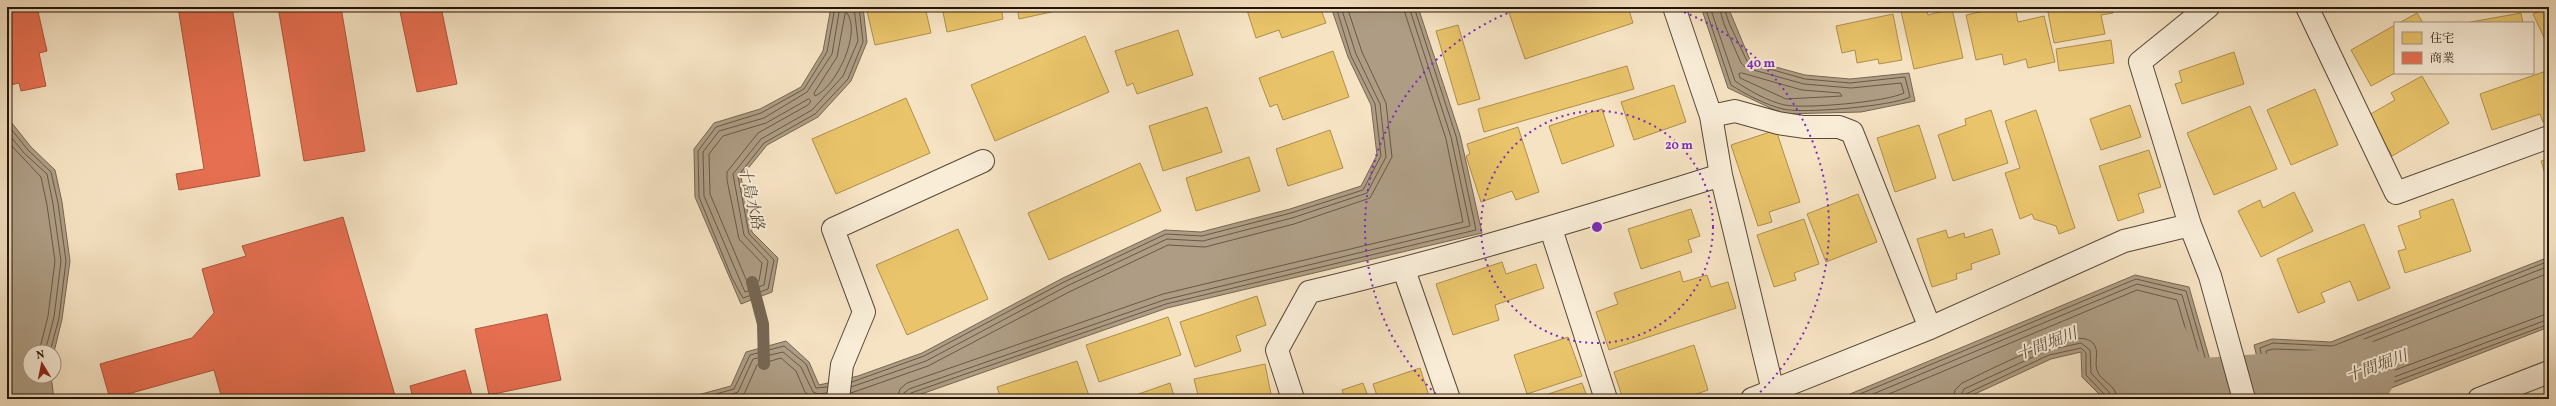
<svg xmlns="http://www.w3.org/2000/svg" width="2556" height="406" viewBox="0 0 2556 406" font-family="Vollkorn,'Noto Serif JP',serif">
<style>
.water{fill:#ae9d84;stroke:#766653}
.homes{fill:#e9c46a;stroke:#ad8f4d}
.shops{fill:#e76f51;stroke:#ac543b}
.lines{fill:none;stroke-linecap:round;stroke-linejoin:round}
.shore{stroke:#685846;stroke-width:1}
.stream{stroke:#766653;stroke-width:12}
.river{stroke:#ae9d84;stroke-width:70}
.minor-casing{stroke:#574838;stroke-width:24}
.minor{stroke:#f9edd8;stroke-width:22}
.ring{fill:none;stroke:#7b2cbf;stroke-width:2;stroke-dasharray:2 4}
.labels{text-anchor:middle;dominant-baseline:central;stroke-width:4;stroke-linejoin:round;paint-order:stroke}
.water-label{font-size:16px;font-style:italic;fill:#615240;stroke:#f9edd8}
.centre{fill:#7b2cbf;stroke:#f9edd8;stroke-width:2}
.ring-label{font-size:12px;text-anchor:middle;font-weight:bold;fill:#7b2cbf;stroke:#f9edd8;stroke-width:4;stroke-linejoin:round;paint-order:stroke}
</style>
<rect width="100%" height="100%" fill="#f6e3c3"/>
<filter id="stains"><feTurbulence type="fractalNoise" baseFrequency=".005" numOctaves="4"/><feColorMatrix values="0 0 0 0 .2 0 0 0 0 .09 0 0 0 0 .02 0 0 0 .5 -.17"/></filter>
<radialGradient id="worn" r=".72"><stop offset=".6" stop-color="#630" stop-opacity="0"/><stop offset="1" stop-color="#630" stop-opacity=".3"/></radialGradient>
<path class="water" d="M831 7H863L867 42 851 81 818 117 767 145 741 177 752 232 778 258 772 292 741 304 695 197 694 149 714 123 760 109 801 87 823 51Z
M1331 7H1418L1460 135 1482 233 1167 308 907 399H683L731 386 746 352 786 341 809 362 819 385 858 376 922 353 1063 278 1165 230 1201 232 1290 209 1361 186 1377 155 1371 105 1348 57Z
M1701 7H1728L1750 60 1805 75 1850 79 1909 73 1915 101 1861 112 1783 114 1728 88Z
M2420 7H2508L2474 11Z
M7 117 31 147 55 170 62 202 70 261 62 319 54 352H30V376H51L54 399H7Z
M2549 257V327L2365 398 2267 399 2254 345 2272 339 2331 342Z
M2135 275 2189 287 2221 399H2104L2082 377 2081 352 2051 359 1964 399H1838Z"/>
<path class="homes" d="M866 7H925L931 33 875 45Z
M942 7H1001L1003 19 947 32Z
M1017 7H1074L1019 19Z
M1246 7H1320L1326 23 1282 38 1279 30 1256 38Z
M1518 7H1628L1633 23 1525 59 1508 10Z
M1920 7H1926L1928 15 1952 9 1963 58 1914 69 1901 11Z
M2003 7H2015L2018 22 2044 16 2055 62 2028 68 2026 59 2004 65 2002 54 1976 60 1966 15Z
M2047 7H2112L2113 13 2101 15 2105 34 2054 43Z
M2548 7 2549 9V48L2533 14Z
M2417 13 2423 23H2399Z
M2521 13 2523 23H2465Z
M1893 14 1902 60 1879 64 1878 59 1857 63 1855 50 1842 53 1836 26Z
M1458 25 1480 99 1458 105 1436 31Z
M2395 25V73L2371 86 2351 50Z
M1178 30 1193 75 1137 94 1133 83 1127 86 1115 51Z
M1085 36 1109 92 995 141 971 85Z
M2111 40 2114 63 2059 71 2056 49Z
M1333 51 1349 97 1283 120 1277 104 1270 107 1259 78Z
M2234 52 2244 84 2182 104 2175 84 2182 82 2179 71Z
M1627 66 1634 89 1484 132 1478 109Z
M2549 70V120L2543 122 2540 114 2492 130 2480 94Z
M2422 76 2449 123 2392 156 2369 115 2395 100 2391 93Z
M1674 85 1686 122 1634 140 1621 102Z
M2315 89 2338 145 2291 165 2267 110Z
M906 98 930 153 836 194 812 139Z
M2130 105 2141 137 2101 150 2090 119Z
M2250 106 2277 169 2214 195 2187 133Z
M1207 107 1222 152 1163 171 1149 126Z
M1602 109 1614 146 1562 164 1549 126Z
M1991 110 2008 163 1953 181 1938 135 1966 125 1965 119Z
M2036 110 2075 228 2059 234 2056 226 2034 219 2032 214 2020 219 2005 173 2020 168 2005 121Z
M1919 125 1936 178 1895 192 1877 138Z
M1518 127 1539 192 1516 200 1512 191 1481 202 1466 156 1470 154 1467 144Z
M1330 130 1343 168 1288 186 1276 149Z
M1776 130 1800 202 1769 212 1772 222 1758 226 1731 145Z
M2149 150 2161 187 2138 194 2144 212 2118 221 2099 166Z
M1249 157 1260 191 1196 211 1186 178Z
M2549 159V186L2541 161Z
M1140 163 1161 211 1049 260 1028 213Z
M2294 192 2313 231 2261 257 2238 211 2260 200 2263 208Z
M1858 194 1877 242 1826 262 1807 214Z
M2453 199 2471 251 2405 273 2398 251 2406 249 2398 226 2421 218 2419 211Z
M1691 209 1700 236 1688 240 1692 252 1641 269 1628 229Z
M1804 219 1819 264 1794 273 1796 280 1774 287 1757 235Z
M2364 224 2390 288 2358 301 2350 281 2321 293 2325 302 2298 313 2277 259Z
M958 229 988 299 907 335 876 265Z
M1992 229 2000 254 1971 264 1972 269 1956 274 1957 279 1932 287 1917 239 1946 230 1948 238 1964 233 1965 238Z
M1502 262 1506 274 1536 264 1544 288 1495 305 1499 320 1453 335 1436 284Z
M1680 271 1683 282 1707 275 1711 287 1728 282 1736 308 1609 350 1596 312 1618 304 1614 293Z
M1257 296 1266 325 1236 336 1241 351 1195 367 1180 322Z
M1168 317 1181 355 1099 382 1086 345Z
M1568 337 1582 376 1527 394 1514 355Z
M1694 345 1708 390 1683 399H1623L1614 372Z
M1077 361 1090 399H1001L997 387Z
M1265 364 1272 399H1199L1194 379Z
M1420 368 1430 399H1378L1373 384Z
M1170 383 1175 399H1127V398Z
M1363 383 1369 399H1345L1342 390Z
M1582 383 1588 399H1533Z
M2056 394 2057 399H2041Z"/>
<path class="shops" d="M7 7H37L47 51 39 53 46 86 21 91 19 83 7 86Z
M178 7H232L260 176 179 190 176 174 204 169Z
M278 7H341L365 151 304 161Z
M399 7H441L457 84 417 92Z
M343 217 396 399H222L214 370 110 399 100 364 192 338 214 313 202 269 246 256 242 246Z
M547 314 561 380 489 395 475 329Z
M465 370 473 399H413L410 386Z"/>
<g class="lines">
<path class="shore" d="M835 7 827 52 804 89 761 113 716 127 698 151 699 197 732 278 743 298 768 289 774 260 749 234 738 176 764 143 815 114 848 79 863 42 859 7
M840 7 832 54 807 92 764 118 719 131 703 152 704 196 745 292 764 285 768 261 744 235 733 174 761 139 812 110 843 76 858 41 854 7
M1705 7 1731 85C1745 94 1766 105 1783 109 1802 114 1893 106 1910 97L1905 77 1850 83 1805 79 1748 63 1729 23 1724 7
M1710 7 1735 81C1748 90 1769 102 1785 105 1805 109 1886 102 1904 93L1901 83 1851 88 1804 84 1746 68 1741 63 1724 24 1719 7
M847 13C862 33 836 87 815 96L814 93 837 57 845 14Z
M1742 73 1802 90 1840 93 1842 96 1786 99 1740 78 1739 74Z
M809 99 811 101 808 105 758 133 727 172V180L739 239 762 263 759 281 748 284 710 194 709 154 723 136 766 123Z
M7 124 28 150 51 172 58 203 66 261 59 318 50 352
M7 132 24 153 47 174 53 204 61 261 54 317 45 352
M7 141 41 177 47 205 55 261 48 316 39 352
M852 382 924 356 1064 282 1166 234 1202 236 1291 213 1363 190 1381 156 1375 104 1351 56 1336 7
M851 387 926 361 1067 286 1167 239 1203 241 1292 218 1367 193 1386 157 1380 104 1356 54 1341 7
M851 393 928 366 1069 292 1168 245 1205 247 1294 224 1370 198 1392 157 1386 103 1362 52 1347 7
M698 399 734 389 750 355 784 346 806 364 816 388 827 387
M718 399 738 392 753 359 783 352 801 367 813 392 818 394 827 393
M739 399 745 392 757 365 781 358 796 371 805 392 813 399
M897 399 900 389 907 383 1163 294 1463 222 1446 139 1403 7
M903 399 904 393 909 389 1164 300 1470 226 1451 137 1409 7
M908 399 911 393 1166 304 1476 230 1456 136 1414 7
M1848 399 2136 279 2186 291 2217 399
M1861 399 2137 284 2182 295 2212 399
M1877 399 2137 290 2177 300 2206 399
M1953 399 1955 390 1962 383C1983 374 2075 323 2093 343 2100 351 2094 361 2097 370 2100 382 2117 384 2117 399
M1959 399 1964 389 2048 350 2081 343 2090 350 2091 373 2109 392 2111 399
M1964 399 1966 394 2049 355 2081 348 2086 353V375L2105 395 2106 399
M2270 399 2260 348 2273 343 2333 346 2549 261
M2275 399 2266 351 2273 349 2334 351 2549 266
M2281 399 2273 355 2336 356 2549 273
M2350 399 2353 389 2360 383 2549 313
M2356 399 2358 393 2362 389 2549 319
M2362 399 2365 393 2549 324"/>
<path class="stream" d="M752 282 763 324 764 364"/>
<path class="river" d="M2151 339 2176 382 2191 394 2332 384 2360 374"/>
<g class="minor-casing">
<path id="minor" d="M1674 7 1711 116 1735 111 1778 123 1804 127H1839L1852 132 1930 328
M2208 7 2140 62 2190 225 2210 276 2244 399
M2307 7 2396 193 2549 137
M1711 116 1721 175 1773 391
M1551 229 1606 399
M1404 270 1449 399
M838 399 842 365 864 312 833 229 983 161
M1293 399 1277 350 1309 292C1448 259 1584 218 1721 175
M1752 399 1930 328 2124 241 2190 225
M2479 399 2549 372"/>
</g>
<use href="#minor" class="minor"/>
</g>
<g class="ring">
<circle cx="1597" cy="227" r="116"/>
<path d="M1440 398A232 232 0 0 1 1521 8M1673 8A232 232 0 0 1 1754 398"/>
</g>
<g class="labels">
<g class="water-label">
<text transform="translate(750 198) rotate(77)">十島水路</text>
<text transform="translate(2047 345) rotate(-21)">十間堀川</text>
<text transform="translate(2377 367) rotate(-20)">十間堀川</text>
</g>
</g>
<circle cx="1597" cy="227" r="6" class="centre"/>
<g class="ring-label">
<text x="1761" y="67">40 m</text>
<text x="1679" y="149">20 m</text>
</g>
<rect width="2556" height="406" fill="none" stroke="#f6e3c3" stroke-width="24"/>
<rect x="8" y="8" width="2540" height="390" fill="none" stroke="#221409" stroke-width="2"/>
<rect x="12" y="12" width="2532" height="382" fill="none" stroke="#221409"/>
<rect x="2394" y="22" width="140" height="52" fill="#f9edd8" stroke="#a39685"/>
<rect x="2402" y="32" width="20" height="12" fill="#e9c46a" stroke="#a39685"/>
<text x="2430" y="42" font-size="12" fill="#221409">住宅</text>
<rect x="2402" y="52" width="20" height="12" fill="#e76f51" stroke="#a39685"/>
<text x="2430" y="62" font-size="12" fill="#221409">商業</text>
<g transform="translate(42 364) rotate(350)"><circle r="19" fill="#f9edd8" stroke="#a39685"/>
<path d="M0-3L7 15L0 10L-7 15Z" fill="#8f2418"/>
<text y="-6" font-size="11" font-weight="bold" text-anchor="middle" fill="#221409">N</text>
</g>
<rect width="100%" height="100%" filter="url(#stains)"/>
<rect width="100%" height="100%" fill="url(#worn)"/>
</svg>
